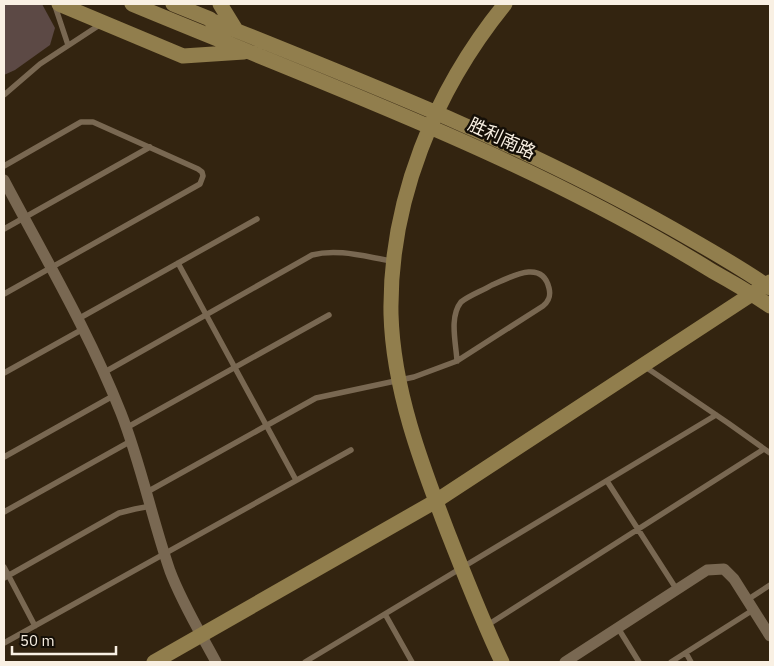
<svg xmlns="http://www.w3.org/2000/svg" width="774" height="666" viewBox="0 0 774 666" font-family="'IBM Plex Sans','Noto Sans SC',sans-serif">
<style>
.green{fill:#5c4945}
.lines{fill:none;stroke-linecap:round;stroke-linejoin:round}
.lane{stroke:#796852;stroke-width:5.5}
.street{stroke:#796852;stroke-width:11}
.secondary{stroke:#917e4d;stroke-width:15}
.labels{text-anchor:middle;dominant-baseline:central;stroke-width:5;stroke-linejoin:round;paint-order:stroke}
.street-label{font-size:18px;fill:#f9f0e3;stroke:#150f07}
</style>
<rect width="100%" height="100%" fill="#332410"/>
<path class="green" d="M4 4H42L55 28 50 45 15 70 4 75Z"/>
<g class="lines">
<path class="lane" d="M55 6 68 45
M4 95 40 64 101 24
M4 166 81 122H93L198 169 202 172 203 176 200 184 4 294
M4 229 150 147
M178 263 296 480
M78 319 257 219
M644 366 728 423 770 453
M4 373 83 329
M103 373 312 255C338 248 366 257 392 261
M126 428 329 315
M4 457 113 396
M607 481 677 590
M147 492 316 398 414 377 457 361 543 306C549 301 551 296 549 288 542 258 509 278 492 285 482 291 470 295 461 302 449 317 456 343 457 361
M4 512 131 441
M4 567 35 626
M4 578 119 513 135 509 151 506
M747 600 770 585
M385 614 412 662
M486 626 764 449
M618 628 639 662
M4 643 351 450
M686 653 691 662
M305 662 716 415
M671 662 753 610"/>
<path class="street" d="M4 180C44 256 89 332 121 413 141 464 152 519 170 571 182 603 200 632 216 662
M565 662 707 570 724 569 734 579 770 636"/>
<path class="secondary" d="M59 4 183 56 244 52
M132 4C329 86 530 158 712 271 732 282 752 294 770 306
M173 4 210 19
M220 4 236 30
M210 20C367 83 525 145 673 229 706 248 739 266 770 288
M154 662 436 501 770 282
M502 662C482 620 465 576 448 533 421 463 393 389 391 314 389 201 435 90 505 4"/>
</g>
<g class="labels">
<g class="street-label">
<text transform="translate(502 138) rotate(25)">胜利南路</text>
</g>
</g>
<rect width="774" height="666" fill="none" stroke="#f9f0e3" stroke-width="10"/>
<path d="M12 646v8h104v-8" fill="none" stroke="#f9f0e3" stroke-width="2.5"/>
<text x="20" y="646" font-size="15" fill="#f9f0e3" stroke="#150f07" stroke-width="4" paint-order="stroke">50 m</text>
</svg>
